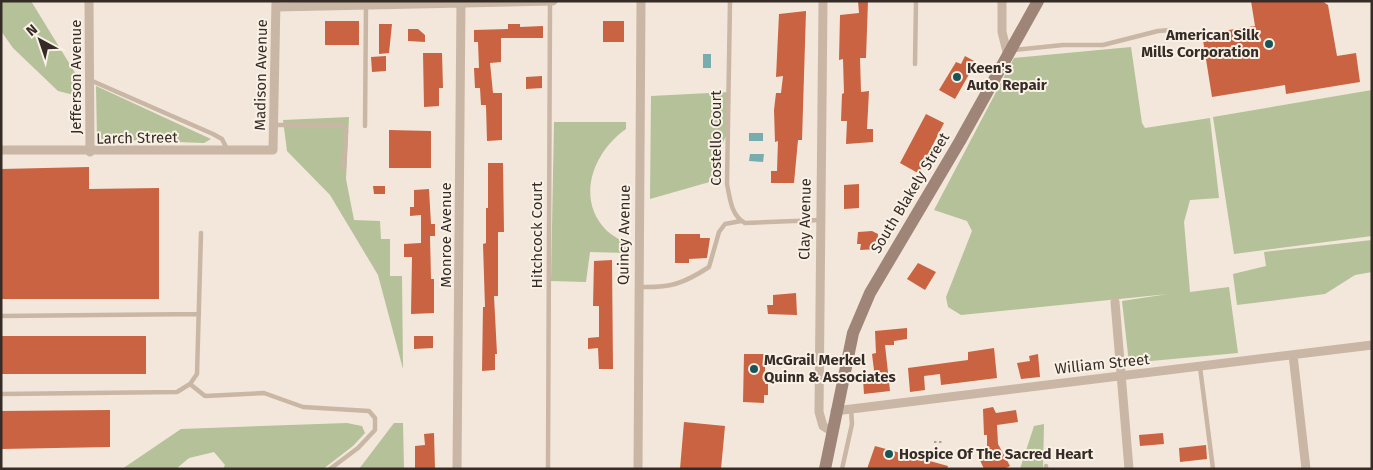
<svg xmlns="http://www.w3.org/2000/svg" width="1373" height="470" viewBox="0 0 1373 470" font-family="'Fira Sans',sans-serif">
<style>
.green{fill:#b4c199}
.water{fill:#78adb0}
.building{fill:#c96341}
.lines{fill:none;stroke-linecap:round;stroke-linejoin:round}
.path{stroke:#b6a090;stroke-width:2;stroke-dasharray:2.5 2.5;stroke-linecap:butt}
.service{stroke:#cab6a5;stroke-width:4.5}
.minor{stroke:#cab6a5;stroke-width:9}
.secondary{stroke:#9e8577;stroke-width:12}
.poi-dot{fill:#1b5458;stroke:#faf1e6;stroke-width:2}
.labels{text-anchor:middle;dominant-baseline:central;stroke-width:4;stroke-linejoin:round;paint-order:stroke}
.poi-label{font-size:15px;font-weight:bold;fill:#362c27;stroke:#faf1e6;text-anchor:start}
.street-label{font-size:15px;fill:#362c27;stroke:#faf1e6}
</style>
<rect width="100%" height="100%" fill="#f2e7da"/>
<path class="green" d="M1 1H31L77 76 78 96 58 91 13 48 1 31Z
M1131 47 1142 123 1145 128 1210 118 1219 198 1190 200 1184 222 1190 292 1229 287 1238 353 1129 363 1122 301 1168 294 961 315 948 307 946 297 972 231 967 221 934 210 1014 58Z
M96 86 211 139 204 143 97 139Z
M1372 90V236L1234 254 1213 117Z
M729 92 726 136 721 146 720 179 650 199 651 96Z
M349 117 346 179 354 220 380 221 381 239H390V276H402L403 369 378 275 330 195 287 151 283 120Z
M554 122H626V129C594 151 575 198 606 230 611 235 619 239 626 243L627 253 590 252 586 282 551 281Z
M1372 240V272L1355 275 1325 294 1237 305 1233 274 1266 266 1264 252Z
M347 423 362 426 365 433 353 446 323 469H223L225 465 214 452 189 458 176 469H122L181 429Z
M394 423H403L404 469H359Z
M1044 424 1043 469H1020L1034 426Z"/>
<path class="water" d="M703 54H711V68H703Z
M749 133H763V141H749Z
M750 154H764L763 162 749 161Z"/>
<path class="building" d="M858 1H868L866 58H860L861 92 869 91 867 129H873V142L846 144 847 121H841L842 94 844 93 843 59 839 60 840 15 859 13Z
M1251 1H1322L1328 5 1337 56 1356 53 1360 82 1286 94 1285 85 1212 97 1202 34 1255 26Z
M806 11 802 140H798L794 183H771V171H777L778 141 775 142 774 110 776 93H781L783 76 776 77 779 14Z
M325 21H359V45H325Z
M603 21H624V42H603Z
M379 24H392L389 53 379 54Z
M508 24H520V27L543 26V38H501V62L490 63 493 93H502V140L487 141 486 105H481L480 88H475L474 68H479L478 42H474V30L508 29Z
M408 29H418L425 35V42L408 41Z
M423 53H442L443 88H439V106L424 107Z
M386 56V71L372 72 371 57Z
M965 56 976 62 955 99 939 90 956 62 961 64Z
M542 76V88L526 89V77Z
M926 114 944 123 919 172H916L900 163Z
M389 130 431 131V168H389Z
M488 163H503L504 232H498V296H494L497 354H495V370L482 371 483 307H485L483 244 486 243V208H488Z
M89 167V189L159 188V299H1V169Z
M859 184V208L844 209V185Z
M373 186H385V194H374Z
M429 189 431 224H435V236H430L431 279H434V313L411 314 412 257H404V244L421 243V215L410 216V207H414V190Z
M872 231 878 234 877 249 860 250 861 244H857L858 232Z
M675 234H700V238H710L707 258 689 259V263H675Z
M612 260 613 369H599L598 348 588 349V338L599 337V306H593L594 261Z
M918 263 936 272 925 290 907 279Z
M796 293 797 315 768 314 767 305H773V295Z
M907 328V339L894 341V345H885L890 391 864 394 863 379 875 378 872 354 876 353 875 331Z
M1 336H146V374H1Z
M414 336H433V348L414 349Z
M994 348 997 378 941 385 940 374 924 376 925 390 910 392 908 368 968 360V352Z
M744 354H765V384H768V395H764V403L743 402Z
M1038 354 1040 377 1021 379 1017 363 1030 361 1029 356Z
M993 407 996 413 1016 410 1018 422 997 425 998 444 1010 466 1004 469H984L979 458 987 451V435H984L983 409Z
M110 410V447L1 449V411Z
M684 422 725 426 721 469H680Z
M434 433 435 469H415V446L425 445 424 434Z
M1163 433 1164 444 1140 446 1139 435Z
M1206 445 1207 459 1180 462 1179 448Z
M875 446 948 466 947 469H867Z"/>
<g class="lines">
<path class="path" d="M934 442H942"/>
<path class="service" d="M730 1 727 184C730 199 731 215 745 223L821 220
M1013 50 1063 45H1103L1158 31 1171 30
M915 64 916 1
M90 80 213 134 222 139 227 149
M273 125H343L346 131 344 168
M365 126 366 5
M639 287C670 288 683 284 709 267L719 232 725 224 741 221
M1 316 199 314
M1200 367 1213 469
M190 384 205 396 264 393 303 407 369 411 375 418V430L358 448 330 469
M1 394 177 392 190 384 197 374 201 233
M1046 466V469
M548 469 550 1
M842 469 852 424 851 409"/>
<path class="minor" d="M89 1 90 152
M823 1 819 412 823 426 831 431
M1002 1V32L1008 56
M276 7 553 1
M1 150H273L276 1
M1115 302 1129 469
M1293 355 1306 469
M835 411 1372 345
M457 469 461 1
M638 469 641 1"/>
<path class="secondary" d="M825 469 853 333 870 293 960 141 1038 1"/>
</g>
<g class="poi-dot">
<circle cx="1269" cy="44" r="5"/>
<circle cx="957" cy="77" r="5"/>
<circle cx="754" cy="369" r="5"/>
<circle cx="889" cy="454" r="5"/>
</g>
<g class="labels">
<g class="poi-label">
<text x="1259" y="35" text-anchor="end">American Silk<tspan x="1259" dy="17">Mills Corporation</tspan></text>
<text x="967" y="68">Keen's<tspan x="967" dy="17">Auto Repair</tspan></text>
<text x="764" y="360">McGrail Merkel<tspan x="764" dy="17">Quinn &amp; Associates</tspan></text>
<text x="899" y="454">Hospice Of The Sacred Heart</text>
</g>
<g class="street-label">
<text transform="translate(261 75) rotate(-89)">Madison Avenue</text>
<text transform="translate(76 77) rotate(-90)">Jefferson Avenue</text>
<text transform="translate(137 138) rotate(-1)">Larch Street</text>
<text transform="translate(716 138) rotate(-90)">Costello Court</text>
<text transform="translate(910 193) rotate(-59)">South Blakely Street</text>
<text transform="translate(805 219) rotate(-89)">Clay Avenue</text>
<text transform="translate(446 235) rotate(-90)">Monroe Avenue</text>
<text transform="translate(537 235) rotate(-90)">Hitchcock Court</text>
<text transform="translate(624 235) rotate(-89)">Quincy Avenue</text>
<text transform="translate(1102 364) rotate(-6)">William Street</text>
</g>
</g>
<rect width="1373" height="470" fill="none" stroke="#362c27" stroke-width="5"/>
<g transform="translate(40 40) rotate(320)" stroke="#faf1e6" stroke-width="4" paint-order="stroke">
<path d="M0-4L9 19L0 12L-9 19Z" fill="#362c27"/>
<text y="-8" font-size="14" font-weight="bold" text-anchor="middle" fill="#362c27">N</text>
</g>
</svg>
